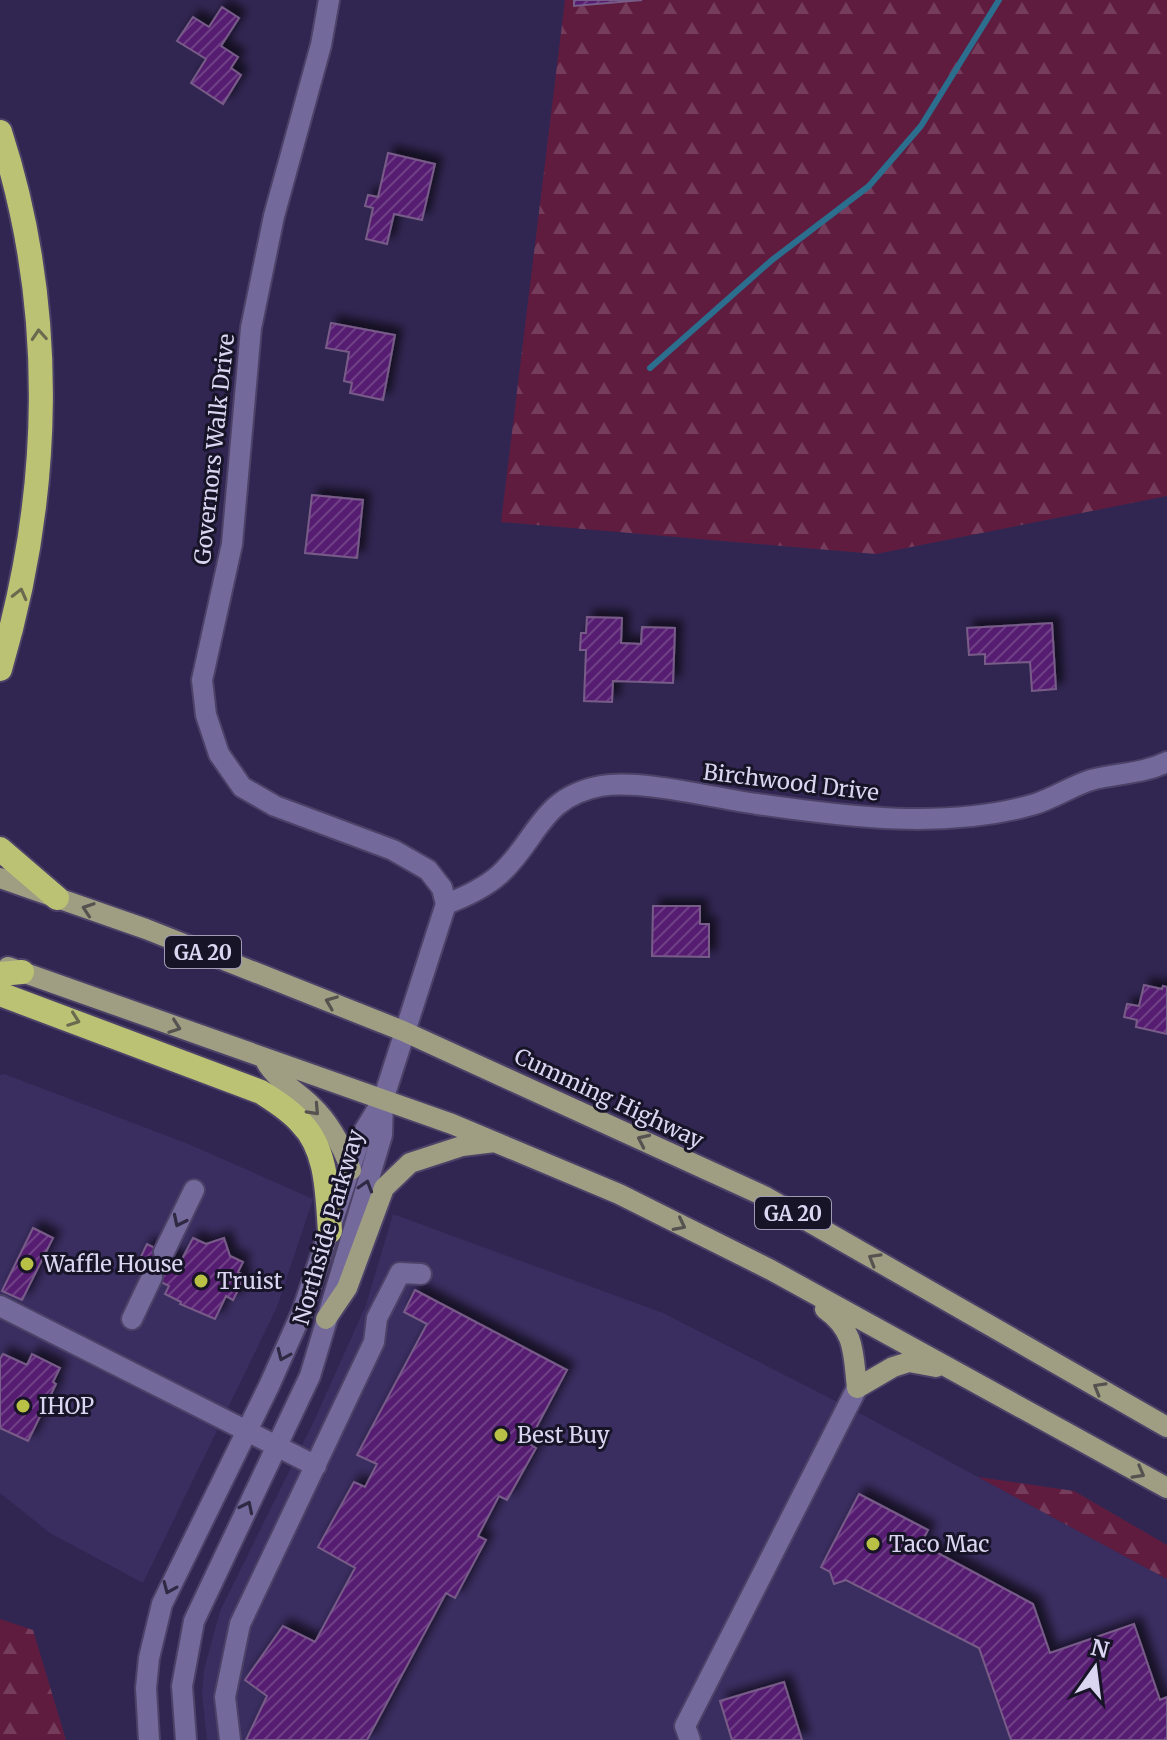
<svg xmlns="http://www.w3.org/2000/svg" width="1167" height="1740" viewBox="0 0 1167 1740" font-family="Merriweather,serif">
<style>
.built{fill:#3a2d60}
.forest{fill:url(#forest-firs)}
.lines{fill:none;stroke-linecap:round;stroke-linejoin:round}
.stream{stroke:#2b6e8e;stroke-width:6}
.building{fill:url(#building-hatch);stroke:#785c88;stroke-width:2;filter:url(#shadow)}
.minor-casing{stroke:#4c4167;stroke-width:24}
.major-casing{stroke:#4c4167;stroke-width:24}
.highway-casing{stroke:#4c4167;stroke-width:28}
.minor{stroke:#73699a;stroke-width:20}
.major{stroke:#9f9e83;stroke-width:20}
.highway{stroke:#bcc274;stroke-width:24}
.oneway{stroke:#6a6b4e}
.oneway2{stroke:#555250}
.oneway3{stroke:#2f2944}
.poi-dot{fill:#b9c046;stroke:#181427;stroke-width:3}
.labels{text-anchor:middle;dominant-baseline:central;stroke-width:6;stroke-linejoin:round;paint-order:stroke}
.shield{fill:#181427;stroke:#a09bb4;stroke-width:2}
.shield-label{font-size:20px;font-weight:bold;fill:#dad5f1}
.street-label{font-size:22px;fill:#dad5f1;stroke:#181427}
.poi-label{font-size:22px;fill:#dad5f1;stroke:#181427;text-anchor:start}
</style>
<defs>
<pattern id="forest-firs" width="22" height="20" patternUnits="userSpaceOnUse" patternTransform="scale(2)"><rect width="22" height="20" fill="#601c3f"/><path d="M5 1l3.5 6h-7zM16 11l3.5 6h-7z" fill="#763c5b"/></pattern>
<pattern id="building-hatch" width="6" height="6" patternUnits="userSpaceOnUse" patternTransform="scale(2)"><rect width="6" height="6" fill="#571f72"/><path d="M-1 1l2-2M0 6l6-6M5 7l2-2" fill="none" stroke="#6f3f87"/></pattern>
<filter id="shadow"><feDropShadow dx="7" dy="-7" stdDeviation="4" flood-color="#0009"/></filter>
</defs>
<rect width="100%" height="100%" fill="#312652"/>
<path class="built" d="M4 1074 186 1143 313 1199 277 1307 143 1583 50 1533 0 1493V1075Z
M393 1214 663 1313 865 1416 1167 1579V1740H207L202 1694 204 1670 220 1611 313 1423 366 1305Z"/>
<path class="forest" d="M565 0H1167V496L876 554 501 522Z
M978 1477 1074 1491 1167 1545V1579Z
M0 1619 33 1630 66 1740H0Z"/>
<g class="lines">
<path class="stream" d="M650 368 772 260 869 186 921 126 999 0"/>
</g>
<path class="building" d="M574 0H642L574 6Z
M222 7 239 18 221 46 238 57 231 68 241 75 223 104 191 83 206 59 177 41 193 17 209 27Z
M388 153 435 164 422 220 394 214 387 244 366 239 373 208 365 206 368 195 378 197Z
M331 323 395 335 383 400 350 393 352 383 344 381 349 352 326 348Z
M312 495 363 500 357 558 305 553Z
M587 617 622 618 621 643 641 644 642 627 675 628 673 683 613 681 612 702 584 701 586 650H580L581 633H586Z
M1052 623 1056 689 1032 691 1030 662 985 664V654L969 655 967 628Z
M653 906H700V924H709V957L652 956Z
M1144 985 1162 989 1163 986 1167 987V1034L1136 1027 1137 1020 1124 1017 1127 1004 1139 1006Z
M33 1228 53 1238 22 1300 2 1291Z
M193 1238 206 1244 224 1238 230 1256 243 1262 238 1272 245 1276 233 1300 226 1296 215 1319 180 1304 181 1302 165 1294 169 1286 135 1269 147 1244 181 1261Z
M415 1290 567 1370 528 1443 536 1448 507 1500 499 1496 478 1536 486 1540 455 1598 446 1593 367 1740H246L267 1696 245 1680 283 1626 315 1642 355 1568 318 1547 354 1482 365 1487 377 1464 357 1455 427 1324 404 1312Z
M3 1354 27 1365 32 1354 60 1368 53 1382 56 1384 28 1441 0 1428V1359Z
M859 1494 928 1530 921 1544 1033 1604 1050 1653 1134 1624 1160 1700 1167 1697V1740H1011L979 1648 846 1580 834 1584 830 1572 821 1567Z
M784 1682 802 1740H732L720 1701Z"/>
<g class="lines">
<g class="minor-casing">
<path id="minor" d="M446 904C465 897 484 888 499 875 538 840 540 797 601 786 641 779 714 798 757 804 846 817 947 830 1035 804 1054 798 1072 786 1091 780 1117 773 1143 774 1167 762
M164 1252 194 1190
M0 1306 316 1466
M132 1319 152 1277
M149 1740 146 1688 149 1658 162 1604 269 1386 302 1312 361 1136 383 1100 446 904 442 888 428 870 393 850 275 806 242 787 219 754 206 715 202 680 232 544 251 328 274 216 321 45 329 0
M186 1740 182 1686 194 1621 310 1376 382 1135 383 1102
M230 1740 225 1697 240 1624 374 1342 377 1318 400 1273 421 1274
M690 1740 685 1726 857 1388"/>
</g>
<g class="major-casing">
<path id="major" d="M0 878 146 929 403 1031 764 1196 1167 1427
M8 967 452 1124 619 1194 771 1270 1167 1488
M266 1062C276 1080 297 1091 312 1106 331 1124 342 1146 351 1170
M825 1309C856 1331 853 1354 857 1388L893 1367 909 1362 936 1367
M326 1319 347 1288 384 1188 410 1163 462 1146 495 1142"/>
</g>
<g class="highway-casing">
<path id="highway" d="M0 132C57 308 52 493 0 669
M0 849 57 898
M0 974 22 972
M0 994 261 1092C275 1101 290 1110 301 1123 328 1150 327 1195 330 1231"/>
</g>
<use href="#minor" class="minor"/>
<use href="#major" class="major"/>
<use href="#highway" class="highway"/>
</g>
<defs><path id="oneway-chevron" d="M-2-3.5L2.5 0L-2 3.5" fill="none" stroke-width="1.6" stroke-linecap="round" stroke-linejoin="round" transform="scale(2)"/></defs>
<g class="oneway">
<use href="#oneway-chevron" transform="translate(39 335) rotate(-94)"/>
<use href="#oneway-chevron" transform="translate(20 594) rotate(-76)"/>
<use href="#oneway-chevron" transform="translate(74 1020) rotate(20)"/>
</g>
<g class="oneway2">
<use href="#oneway-chevron" transform="translate(88 909) rotate(-161)"/>
<use href="#oneway-chevron" transform="translate(331 1002) rotate(-158)"/>
<use href="#oneway-chevron" transform="translate(175 1027) rotate(20)"/>
<use href="#oneway-chevron" transform="translate(314 1110) rotate(47)"/>
<use href="#oneway-chevron" transform="translate(643 1140) rotate(-155)"/>
<use href="#oneway-chevron" transform="translate(680 1225) rotate(27)"/>
<use href="#oneway-chevron" transform="translate(874 1259) rotate(-150)"/>
<use href="#oneway-chevron" transform="translate(1099 1388) rotate(-150)"/>
<use href="#oneway-chevron" transform="translate(1139 1473) rotate(29)"/>
</g>
<g class="oneway3">
<use href="#oneway-chevron" transform="translate(366 1186) rotate(-73)"/>
<use href="#oneway-chevron" transform="translate(179 1221) rotate(116)"/>
<use href="#oneway-chevron" transform="translate(283 1355) rotate(114)"/>
<use href="#oneway-chevron" transform="translate(247 1507) rotate(-64)"/>
<use href="#oneway-chevron" transform="translate(169 1588) rotate(113)"/>
</g>
<g class="poi-dot">
<circle cx="27" cy="1264" r="8"/>
<circle cx="201" cy="1281" r="8"/>
<circle cx="23" cy="1406" r="8"/>
<circle cx="501" cy="1435" r="8"/>
<circle cx="873" cy="1544" r="8"/>
</g>
<g class="labels">
<g class="shield">
<rect x="165" y="936" width="76" height="32" rx="6"/>
<rect x="755" y="1197" width="76" height="32" rx="6"/>
</g>
<g class="shield-label">
<text x="203" y="952">GA 20</text>
<text x="793" y="1213">GA 20</text>
</g>
<g class="street-label">
<text transform="translate(214 449) rotate(-84)">Governors Walk Drive</text>
<text transform="translate(791 782) rotate(7)">Birchwood Drive</text>
<text transform="translate(609 1098) rotate(25)">Cumming Highway</text>
<text transform="translate(328 1227) rotate(-74)">Northside Parkway</text>
</g>
<g class="poi-label">
<text x="43" y="1264">Waffle House</text>
<text x="217" y="1281">Truist</text>
<text x="39" y="1406">IHOP</text>
<text x="517" y="1435">Best Buy</text>
<text x="889" y="1544">Taco Mac</text>
</g>
</g>
<g transform="translate(1095 1668) rotate(14)" stroke="#181427" stroke-width="6" paint-order="stroke">
<path d="M0-6L14 30L0 20L-14 30Z" fill="#dad5f1"/>
<text y="-12" font-size="22" font-weight="bold" text-anchor="middle" fill="#dad5f1">N</text>
</g>
</svg>
